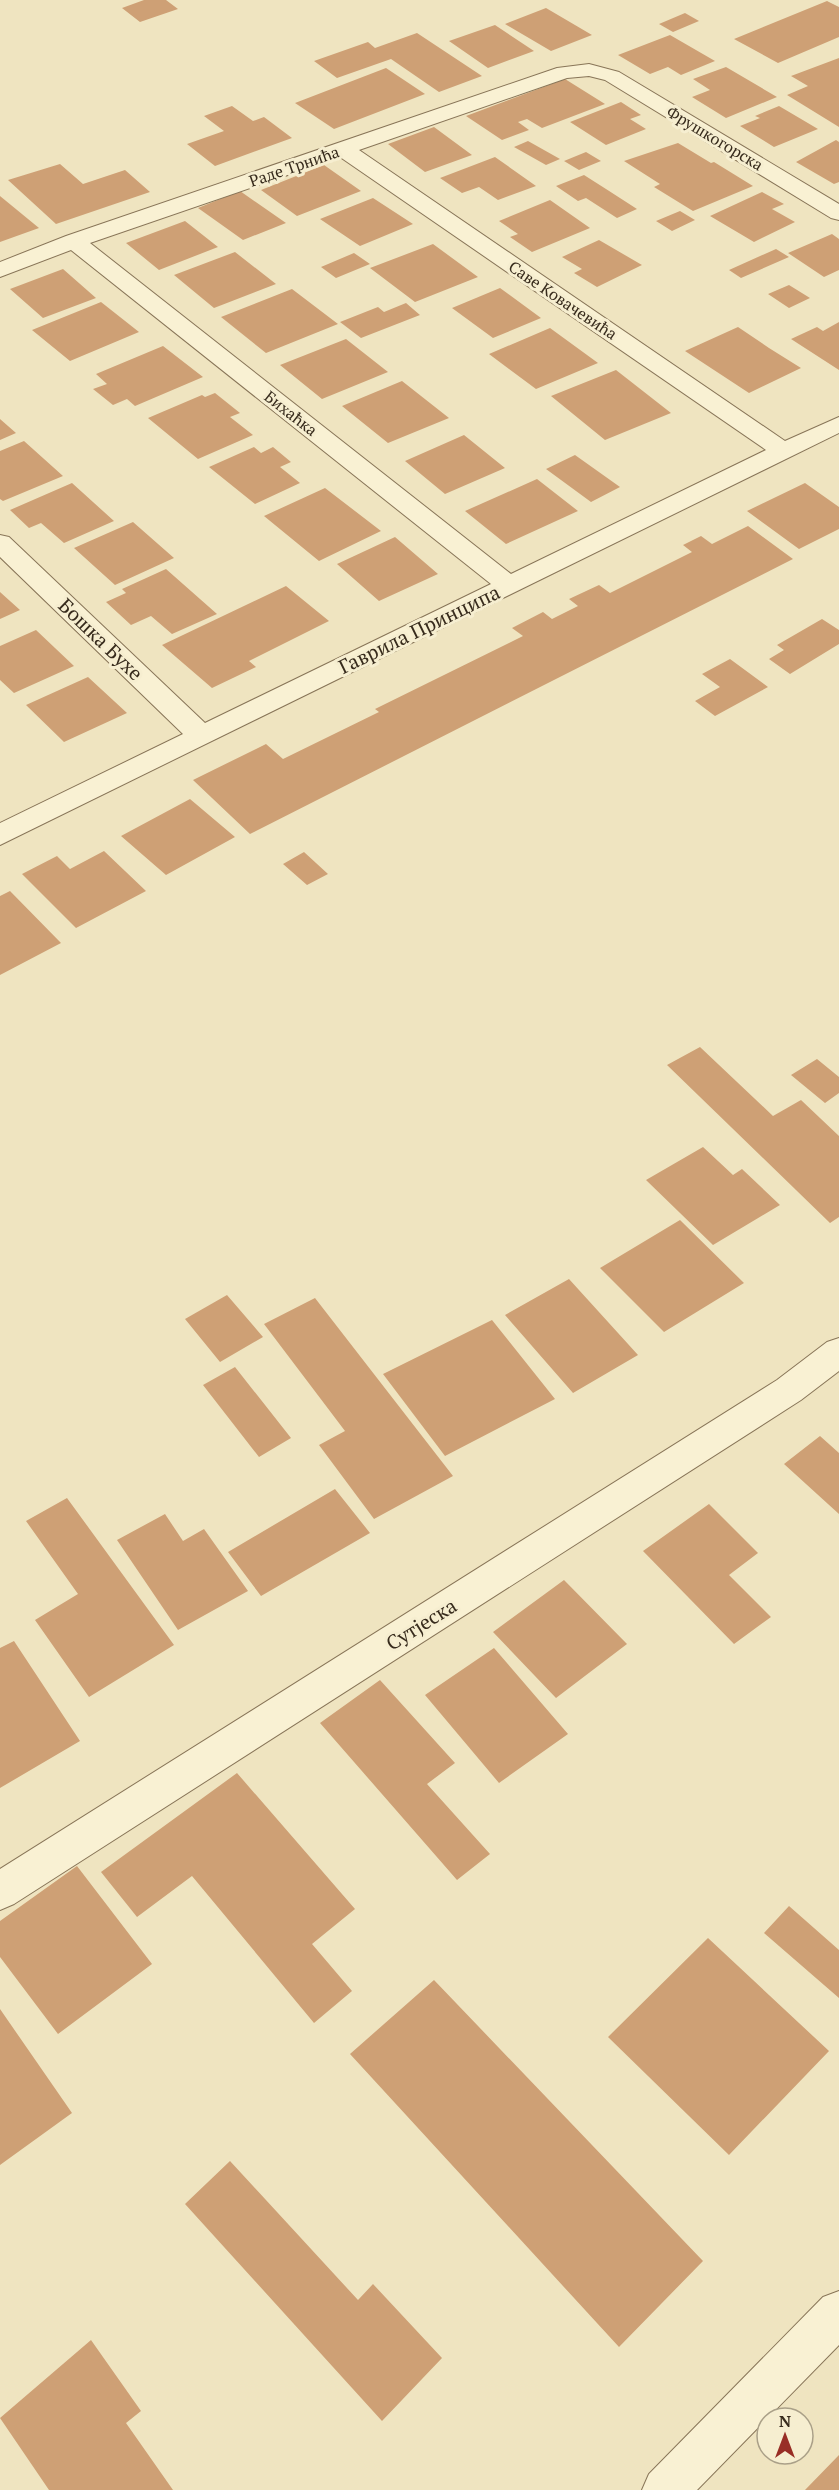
<svg xmlns="http://www.w3.org/2000/svg" width="839" height="2490" viewBox="0 0 839 2490" font-family="'PT Serif',serif">
<style>
.building{fill:#cea075}
.lines{fill:none;stroke-linecap:round;stroke-linejoin:round}
.minor-casing{stroke:#887558;stroke-width:2}
.minor{fill:#f9f1d3;fill-rule:evenodd}
.labels{text-anchor:middle;dominant-baseline:central;stroke-width:6;stroke-linejoin:round;paint-order:stroke}
.far-street-label{font-size:16px;fill:#372b1c;stroke:#f6eed0}
.street-label{font-size:20px;fill:#372b1c;stroke:#f6eed0}
</style>
<rect width="100%" height="100%" fill="#efe4c0"/>
<path class="building" d="M144 0H166L178 9 140 22 122 8Z
M827 1 839 7V37L778 63 734 39Z
M546 8 592 35 551 51 505 24Z
M685 13 699 21 673 32 659 24Z
M495 25 534 51 488 68 449 41Z
M417 33 482 76 439 92 391 59 337 78 314 61 368 42 375 48Z
M670 35 715 61 681 75 668 67 650 74 618 55Z
M839 58V127L787 95 808 86 791 76Z
M726 67 777 97 726 118 692 97 710 90 693 79Z
M386 68 425 94 334 129 295 103Z
M565 79 605 104 542 128 527 119 518 122 529 130 502 140 466 116Z
M621 102 641 115 630 119 646 129 606 145 570 122Z
M232 106 253 121 264 117 292 138 215 166 187 144 224 131 204 116Z
M779 106 818 129 774 147 740 126 760 118 755 116Z
M434 127 472 155 425 172 388 144Z
M836 140 839 142V182L834 184 796 162Z
M528 141 560 159 546 165 514 147Z
M678 143 711 163 714 162 753 186 693 211 654 187 660 184 624 161Z
M586 152 601 161 579 170 564 161Z
M495 157 536 186 498 200 479 187 462 193 440 178Z
M60 164 83 184 125 170 150 192 56 224 8 180Z
M324 165 361 191 297 216 261 190Z
M584 175 606 189 637 209 617 218 586 198 578 201 556 186Z
M240 191 286 223 243 240 198 208Z
M762 192 784 204 772 209 795 222 754 242 710 216Z
M0 196 39 228 0 242Z
M373 198 413 224 360 246 320 219Z
M550 200 590 228 532 252 510 237 518 234 499 221Z
M680 211 695 220 672 231 656 221Z
M185 221 218 247 159 270 126 243Z
M832 234 839 239V270L824 277 788 253Z
M599 240 642 265 597 287 574 273 582 269 562 257Z
M433 244 478 277 415 302 370 268Z
M776 249 789 257 741 278 729 270Z
M235 252 276 284 214 308 174 275Z
M354 253 370 264 336 278 321 267Z
M63 269 96 298 43 318 10 289Z
M789 285 810 298 789 308 768 294Z
M500 288 541 318 493 338 452 308Z
M292 289 338 324 266 353 221 317Z
M101 302 139 332 70 361 32 330Z
M406 303 420 315 361 338 340 322 378 307 384 312Z
M839 322V370L791 339 817 327 823 331Z
M738 327 769 348 801 368 749 393 685 351Z
M550 328 598 363 536 389 489 354Z
M346 339 388 372 322 399 280 365Z
M163 346 203 377 135 406 127 399 113 405 93 389 107 384 96 374Z
M616 370 671 413 605 440 551 396Z
M402 381 449 418 388 443 342 406Z
M215 393 240 413 230 417 253 435 198 459 148 418 202 395 205 397Z
M0 419 16 433 0 440Z
M464 435 505 468 445 494 405 461Z
M24 441 63 476 3 501 0 499V451Z
M254 447 261 453 273 447 291 462 280 467 300 483 255 504 209 467Z
M575 455 620 487 591 502 546 469Z
M537 479 578 511 506 544 465 511Z
M72 483 114 521 64 543 41 523 29 528 10 510Z
M805 483 839 507V529L799 549 747 511Z
M325 488 381 531 319 561 264 516Z
M133 522 174 558 115 585 74 548Z
M748 526 793 559 250 834 193 780 266 744 283 759 379 712 375 709 523 636 512 628 543 612 552 619 578 606 569 599 599 585 610 593 692 552 683 545 701 536 712 544Z
M395 537 438 574 379 601 337 564Z
M166 569 217 614 172 634 151 616 131 625 106 602 126 593 122 589Z
M286 586 329 621 249 661 256 667 212 688 162 645Z
M0 592 20 610 0 619Z
M822 619 839 630V644L790 674 769 659 784 650 777 645Z
M36 630 74 666 14 693 0 680V646Z
M730 659 768 687 715 716 695 701 720 687 702 674Z
M88 677 127 713 64 742 26 705Z
M190 799 235 837 166 875 121 836Z
M104 851 146 891 76 928 22 874 57 856 70 869Z
M304 852 328 874 307 885 283 864Z
M10 891 61 943 0 975V896Z
M700 1047 773 1116 801 1100 839 1136V1217L830 1223 667 1065Z
M817 1059 839 1077V1093L825 1103 791 1075Z
M703 1147 733 1175 742 1169 780 1205 713 1245 646 1180Z
M680 1220 744 1283 664 1332 600 1268Z
M569 1279 638 1355 573 1393 505 1315Z
M227 1295 263 1337 220 1362 185 1319Z
M315 1298 453 1476 374 1519 319 1445 345 1431 264 1324Z
M492 1320 555 1399 445 1456 383 1374Z
M235 1367 291 1438 259 1457 203 1385Z
M820 1436 839 1453V1514L784 1464Z
M335 1489 370 1533 261 1596 228 1552Z
M67 1498 174 1645 89 1697 35 1620 78 1594 26 1521Z
M709 1504 758 1553 729 1575 771 1617 734 1644 643 1551Z
M165 1514 183 1541 204 1529 248 1591 178 1630 117 1540Z
M564 1580 627 1644 556 1698 493 1632Z
M14 1641 80 1741 0 1788V1648Z
M494 1648 568 1734 499 1783 425 1695Z
M380 1680 455 1763 427 1784 490 1854 457 1880 320 1723Z
M237 1773 355 1909 312 1944 352 1991 314 2023 192 1876 137 1917 101 1872Z
M77 1866 152 1964 58 2034 0 1957V1921Z
M789 1906 839 1950V1998L764 1933Z
M708 1938 829 2051 729 2155 608 2037Z
M434 1980 703 2261 619 2347 350 2054Z
M0 2009 72 2113 0 2165Z
M230 2161 358 2300 373 2284 442 2358 382 2421 185 2204Z
M91 2340 141 2411 126 2423 173 2490H49L0 2418Z
M839 2455V2490H805Z"/>
<g class="lines">
<g class="minor-casing">
<path id="minor" d="M589 64 619 72 839 204V220L831 218 605 80 589 76 567 78 359 150 785 441 839 417V433L0 845V823L183 734 0 557V535L9 537 205 723 491 584 71 250 0 277V262L66 236 557 68ZM340 157 766 450 511 574 90 243Z
M839 1338V1371L801 1400 14 1904 0 1910V1869L777 1380 827 1342Z
M839 2291V2345L697 2490H642L649 2474 823 2297Z"/>
</g>
<use href="#minor" class="minor"/>
</g>
<g class="labels">
<g class="far-street-label">
<text transform="translate(715 138) rotate(31)">Фрушкогорска</text>
<text transform="translate(294 166) rotate(-19)">Раде Трнића</text>
<text transform="translate(563 300) rotate(34)">Саве Ковачевића</text>
<text transform="translate(291 413) rotate(38)">Бихаћка</text>
</g>
<g class="street-label">
<text transform="translate(419 629) rotate(-26)">Гаврила Принципа</text>
<text transform="translate(101 639) rotate(44)">Бошка Бухе</text>
<text transform="translate(421 1624) rotate(-32)">Сутјеска</text>
</g>
</g>
<g transform="translate(785 2436)"><circle r="28" fill="#f6eed0" stroke="#aaa088" stroke-width="1.5"/>
<path d="M0-4.5L10 22L0 15L-10 22Z" fill="#982e26"/>
<text y="-9" font-size="16" font-weight="bold" text-anchor="middle" fill="#372b1c">N</text>
</g>
</svg>
